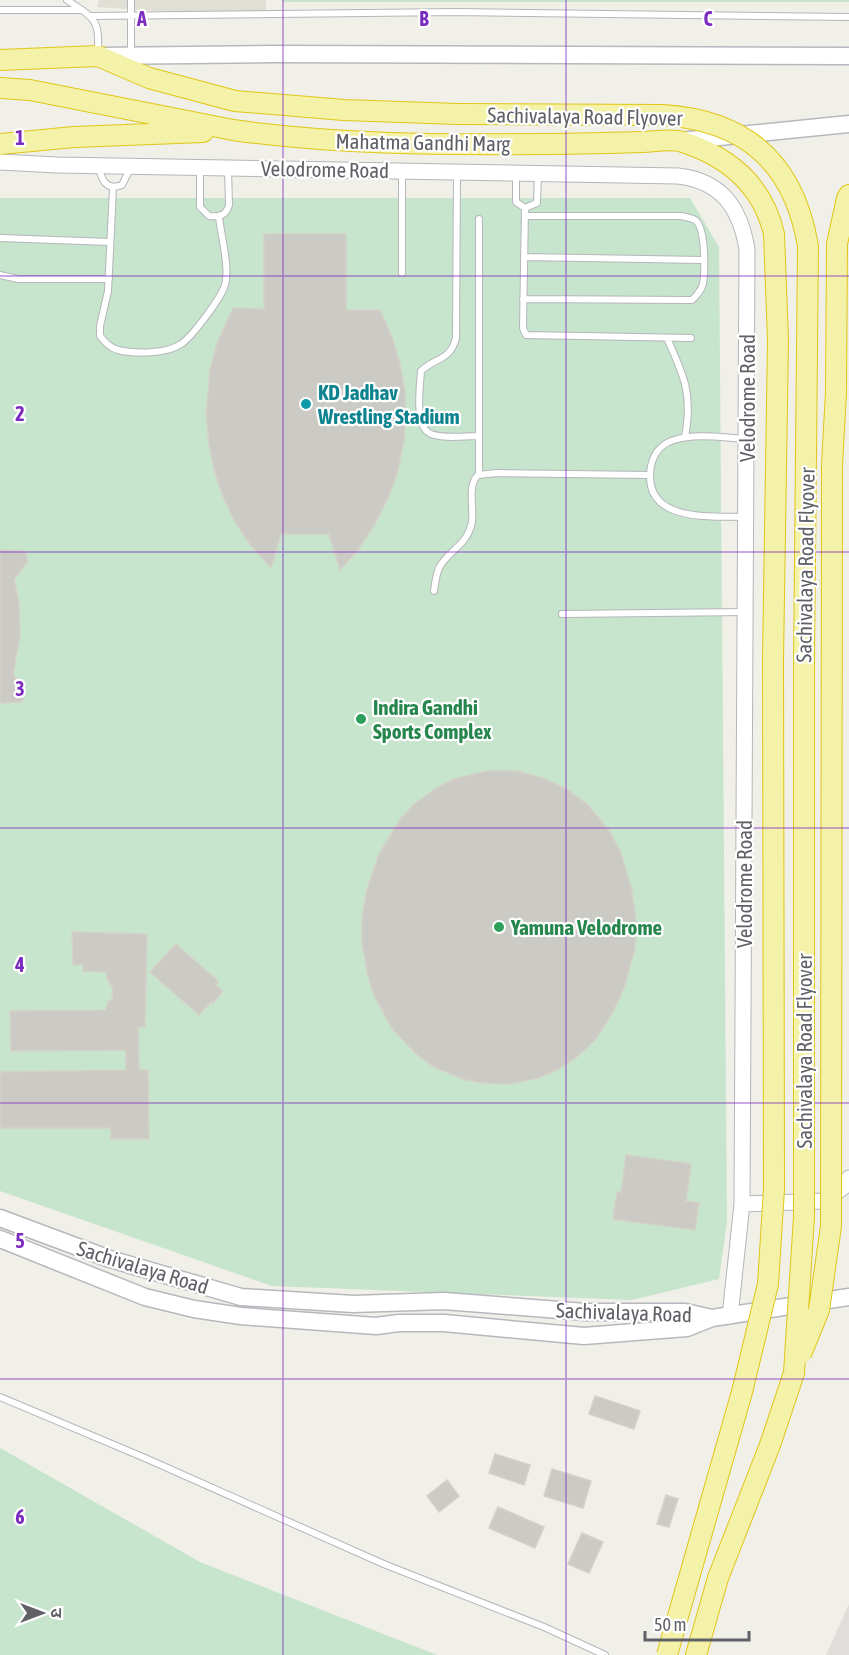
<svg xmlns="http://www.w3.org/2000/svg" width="849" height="1655" viewBox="0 0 849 1655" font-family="'Asap Condensed','Noto Sans Devanagari',sans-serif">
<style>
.industrial{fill:#dfdeda}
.education{fill:#dfdfd6}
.green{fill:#c7e4cd}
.building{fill:#cbcac4;stroke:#d4d2c7;stroke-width:1.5}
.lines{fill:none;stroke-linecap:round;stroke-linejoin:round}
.service-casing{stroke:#b5b6bb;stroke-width:8}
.tertiary-casing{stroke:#b5b6bb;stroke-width:17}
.secondary-casing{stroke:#b6b8bd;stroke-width:19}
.trunk-casing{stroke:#e0c617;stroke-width:22}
.service{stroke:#fff;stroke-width:6}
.tertiary{stroke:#fff;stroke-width:15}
.secondary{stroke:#fff;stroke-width:16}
.trunk{stroke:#f4f2a8;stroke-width:20}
.trunk-bridge-casing{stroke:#e0c617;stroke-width:22;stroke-linecap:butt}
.trunk-bridge{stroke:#f4f2a8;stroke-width:20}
.grid{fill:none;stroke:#7b2cbf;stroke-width:1.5;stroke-opacity:0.55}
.culture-dot{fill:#0f9aa8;stroke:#fff;stroke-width:2}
.leisure-dot{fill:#2e9e5b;stroke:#fff;stroke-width:2}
.labels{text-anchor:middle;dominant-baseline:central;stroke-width:4.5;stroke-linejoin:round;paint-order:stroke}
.street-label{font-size:21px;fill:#5f6166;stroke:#fff}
.culture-label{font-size:21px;font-weight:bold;fill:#0d838f;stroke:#fff;text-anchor:start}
.leisure-label{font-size:21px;font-weight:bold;fill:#27864d;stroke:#fff;text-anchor:start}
.grid-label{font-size:20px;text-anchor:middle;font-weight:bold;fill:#7b2cbf;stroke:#fff;stroke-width:4.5;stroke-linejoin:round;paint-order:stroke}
</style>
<rect width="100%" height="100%" fill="#f0efe8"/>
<path class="industrial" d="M849 1604V1655H826Z"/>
<path class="education" d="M99 0H266V18L97 7Z"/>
<path class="green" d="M282 0H849V2H282Z
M0 198H690L719 247 727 1222 719 1279 632 1300 272 1286 0 1191Z
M0 1448 200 1562 437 1655H0Z"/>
<path class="building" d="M264 234H346V310H380L392 337 400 364 405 392V416L404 441 397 474 388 498 375 524 358 550 340 570 329 534H281L271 568 249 543 235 522 222 494 214 469 209 444 206 414 210 371 217 343 233 308 264 309Z
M0 550 25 551 28 561 14 580 19 602 20 636 13 674 25 691 22 702 0 703Z
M487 771H517L543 778 568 790 588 805 610 832 621 853 632 891 636 922 635 948 624 988 612 1014 595 1040 578 1056 557 1070 538 1078 510 1084 482 1083 463 1079 434 1067 415 1053 391 1027 373 993 368 976 362 943V918L367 889 379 854 399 821 413 805 435 789 454 779Z
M72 932 147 934 145 1027H138L139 1070H148L149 1139H111V1128H0V1072L126 1070V1050L11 1051 10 1011 106 1010 108 1002 112 1000 113 988 107 979 106 972 83 971V964L73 965Z
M176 944 218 981 216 986 223 991 213 1003 211 1002 199 1015 150 972Z
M626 1155 691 1164 686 1201 699 1203 695 1230 613 1219 617 1192 621 1193Z
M595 1396 640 1411 634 1429 589 1414Z
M495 1454 530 1465 524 1485 489 1473Z
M552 1469 591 1481 583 1508 544 1496Z
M447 1480 459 1496 439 1512 427 1496Z
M666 1495 678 1499 669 1527 657 1524Z
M498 1507 544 1527 535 1548 489 1528Z
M582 1533 603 1542 589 1573 568 1564Z"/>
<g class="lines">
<g class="service-casing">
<path id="service" d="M131 0V55
M0 10H82L67 0
M82 10C101 23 98 33 98 54
M91 16 456 12 849 17
M99 166C101 180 106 191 122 185L130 169
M200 167V207L209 216C219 217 226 216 229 205L228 168
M457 172 456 338C450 361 436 357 421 371 420 387 414 427 431 434 445 439 464 436 479 436
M516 174V202L525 208 537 203 538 173
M113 188 108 291 100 326V336C105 342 110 348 118 350 134 354 167 354 181 344 192 337 221 298 225 285 230 268 221 236 219 217
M525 208 523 328 526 335 691 338
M479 219V474
M0 238 110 242
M524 257 703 260
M402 273V171
M0 275 18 279H109
M523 299 692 300C697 295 701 291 703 284 705 272 706 227 695 220 692 218 685 217 681 216H525
M667 338C684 376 693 394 685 437
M746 517C709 516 641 523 651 466 654 452 661 444 674 440 696 433 724 438 747 439
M434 591C435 583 436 575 439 568 449 549 468 546 472 521 474 508 467 485 478 475L497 473 649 475
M562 614 746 612
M0 1397 145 1458 386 1565 544 1627 605 1655"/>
</g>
<g class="tertiary-casing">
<path id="tertiary" d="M0 162 57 165 678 176C722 181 740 208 747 249L742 1204 730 1316
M742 1204 825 1201 846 1185 849 1178"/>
</g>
<g class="secondary-casing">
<path id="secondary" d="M99 56 272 54 849 56
M680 141 849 124
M0 1218 110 1259 241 1297 353 1304 444 1301 585 1312H685L712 1318 849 1297
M0 1239 145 1297 194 1309 241 1316 376 1326 399 1323H444L584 1336 687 1328 712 1318"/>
</g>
<g class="trunk-casing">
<path id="trunk" d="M0 60 98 56 149 78 235 101 344 110 458 114
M0 88 30 90 233 130C333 144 436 145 537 144 572 144 607 143 642 142 654 142 671 138 683 142 729 157 763 186 774 234L778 340 773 659
M0 144 74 137 203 132
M836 392 837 244 847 198 849 195
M696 1655 718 1578 770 1445 794 1373"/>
</g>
<use href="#service" class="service"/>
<use href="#tertiary" class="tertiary"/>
<use href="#secondary" class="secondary"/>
<use href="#trunk" class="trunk"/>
<g class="trunk-bridge-casing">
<path id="trunk-bridge" d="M458 114 662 115C746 120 794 163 808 246L804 663V1217L794 1373
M801 1354 819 1310 831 1226 832 465 836 392
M667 1655 742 1392 768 1284 774 1189 773 659"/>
</g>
<use href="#trunk-bridge" class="trunk-bridge"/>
</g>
<path class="grid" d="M283 0V1655M566 0V1655M0 276H849M0 552H849M0 828H849M0 1103H849M0 1379H849"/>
<circle class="culture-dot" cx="306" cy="404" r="6"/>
<g class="leisure-dot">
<circle cx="361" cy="719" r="6"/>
<circle cx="499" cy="927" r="6"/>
</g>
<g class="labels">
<g class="street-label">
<text transform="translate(585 116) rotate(1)">Sachivalaya Road Flyover</text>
<text transform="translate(423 142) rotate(1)">Mahatma Gandhi Marg</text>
<text transform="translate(325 169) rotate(1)">Velodrome Road</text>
<text transform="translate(747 398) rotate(-90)">Velodrome Road</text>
<text transform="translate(805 565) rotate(-89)">Sachivalaya Road Flyover</text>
<text transform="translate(744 884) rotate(-90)">Velodrome Road</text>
<text transform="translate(804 1051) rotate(-90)">Sachivalaya Road Flyover</text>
<text transform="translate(143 1267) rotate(17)">Sachivalaya Road</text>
<text transform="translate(624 1312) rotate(2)">Sachivalaya Road</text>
</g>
<g class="culture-label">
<text x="318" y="392">KD Jadhav<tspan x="318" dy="24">Wrestling Stadium</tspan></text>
</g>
<g class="leisure-label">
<text x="373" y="707">Indira Gandhi<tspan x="373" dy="24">Sports Complex</tspan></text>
<text x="511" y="927">Yamuna Velodrome</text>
</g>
</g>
<g class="grid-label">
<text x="142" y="26">A</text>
<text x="424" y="26">B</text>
<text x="708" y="26">C</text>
<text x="20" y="145">1</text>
<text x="20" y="421">2</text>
<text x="20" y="696">3</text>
<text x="20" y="972">4</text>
<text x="20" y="1248">5</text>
<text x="20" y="1524">6</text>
</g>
<g transform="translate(42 1613) rotate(90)" stroke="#ffffff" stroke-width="4.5" paint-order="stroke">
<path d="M0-4.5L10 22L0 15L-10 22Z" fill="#5f6166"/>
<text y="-9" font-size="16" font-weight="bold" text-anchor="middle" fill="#5f6166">उ</text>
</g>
<path d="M645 1631v9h104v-9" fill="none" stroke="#5f6166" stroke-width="3"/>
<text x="654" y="1631" font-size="18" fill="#5f6166" stroke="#ffffff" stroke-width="4.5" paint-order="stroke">50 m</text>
</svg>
